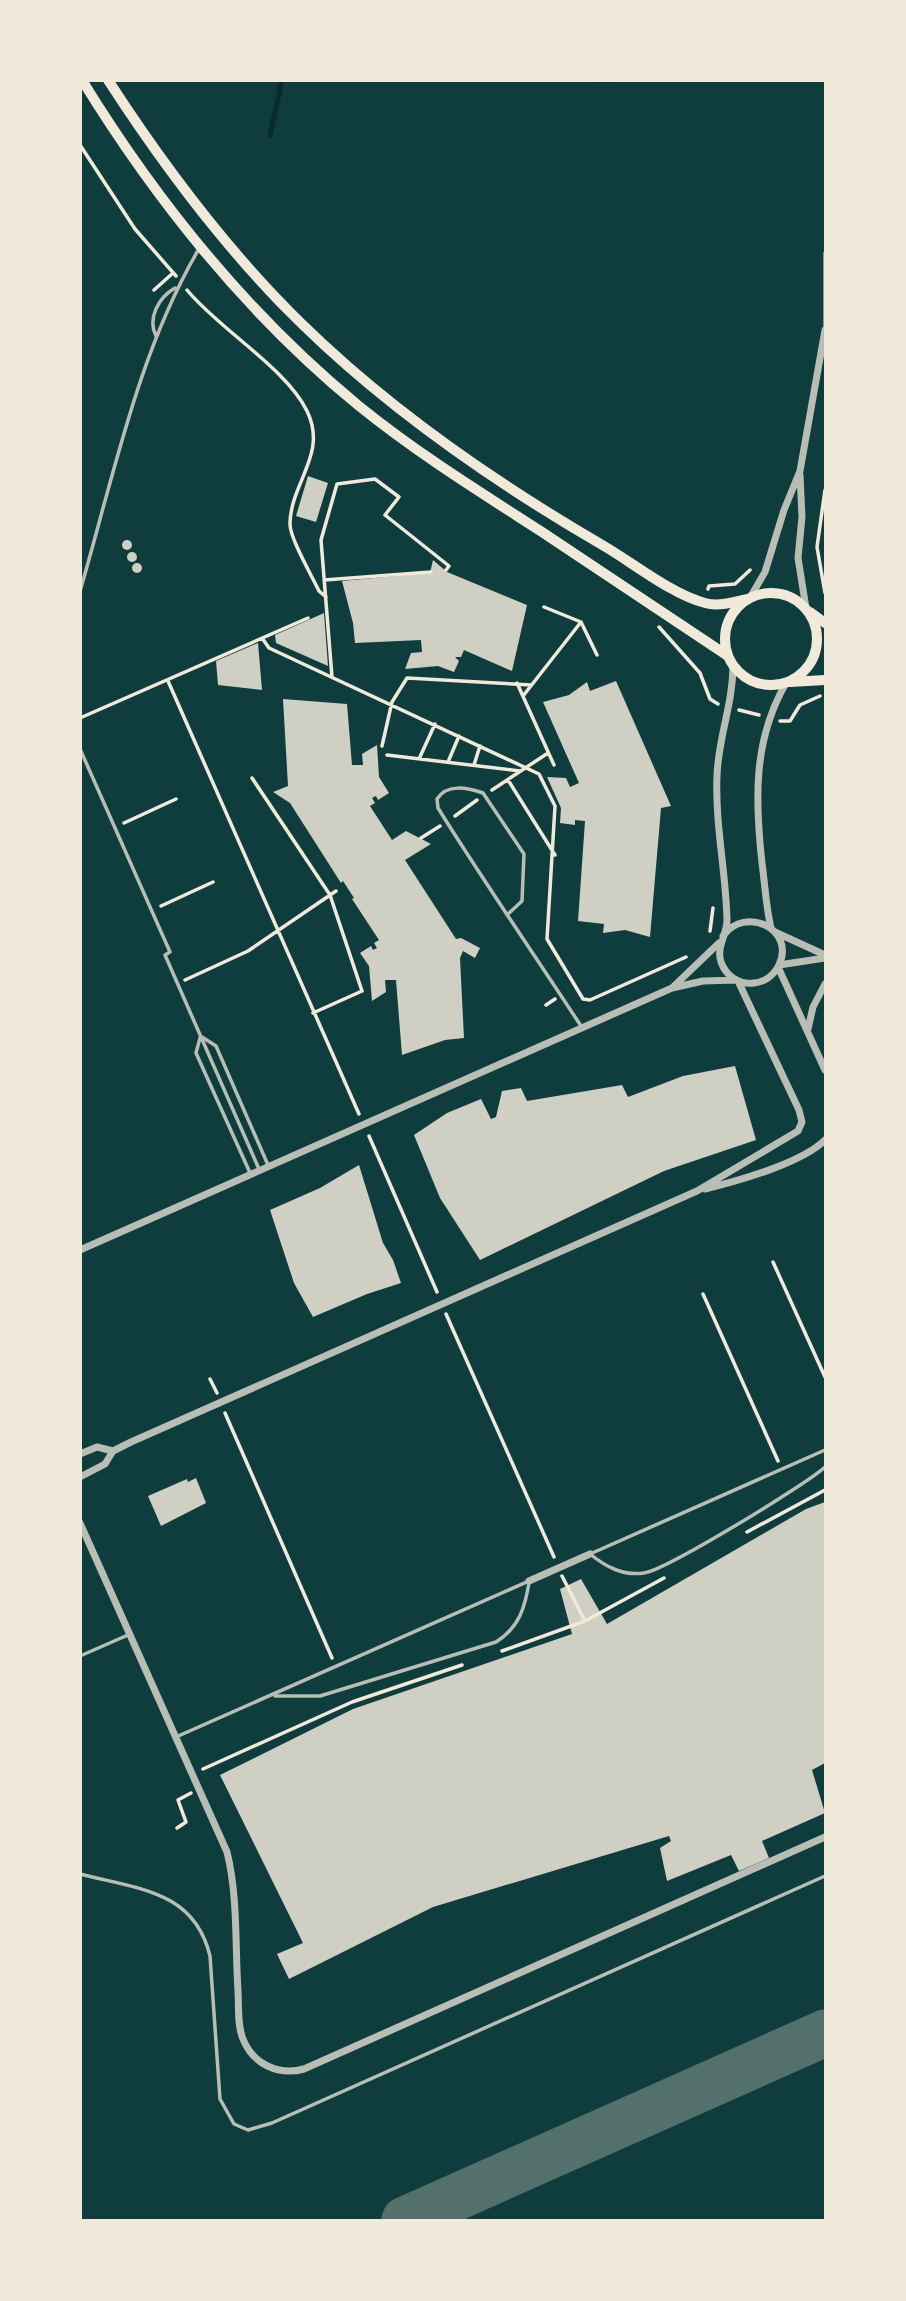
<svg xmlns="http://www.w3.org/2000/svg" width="906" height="2301" viewBox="0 0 906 2301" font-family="'Work Sans',sans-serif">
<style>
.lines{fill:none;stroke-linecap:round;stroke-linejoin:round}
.stream{stroke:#0a2a2b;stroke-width:5}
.taxiway{stroke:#53706d;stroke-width:47}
.building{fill:#cfcfc3}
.path{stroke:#f1e9da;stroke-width:3.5}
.service{stroke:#b8beb3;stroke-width:3.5}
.minor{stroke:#b8beb3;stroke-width:7}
.secondary{stroke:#f1e9da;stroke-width:10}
</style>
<rect width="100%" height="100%" fill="#0f3d3e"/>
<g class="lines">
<path class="stream" d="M596 80H609
M270 135 282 80"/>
<path class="taxiway" d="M405 2220 825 2033"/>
</g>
<path class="building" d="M308 476 328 483 316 522 296 516Z
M122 545a5 5 0 1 1 10 0a5 5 0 1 1-10 0Z
M127 557a5 5 0 1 1 10 0a5 5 0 1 1-10 0Z
M433 560 447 572 527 605 512 671 464 650 461 657H455L459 661 454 672 438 666 405 669 411 653 422 652 421 640 355 643 353 623 342 581 430 573Z
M132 568a5 5 0 1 1 10 0a5 5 0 1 1-10 0Z
M324 613 328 666 276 643 275 635Z
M258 643 262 690 218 685 216 661Z
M616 681 671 806 661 808 650 937 625 930 603 933 604 924 578 921 585 821 575 820V825L560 823 561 808 547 777 566 778 570 787 579 783 543 702 569 695 587 682 590 691Z
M283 699 347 704 352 765H363L362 754 377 745 379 777 389 793 378 800 376 796 372 798 375 803 370 806 392 840 406 831 431 844 405 860 456 939 461 938 480 948 475 958 463 951 460 958 464 1038 445 1040 402 1055 396 980H385L386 992 372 1001 369 966 360 953 371 946 373 950 377 948 374 943 379 940 352 899 354 898 343 881 341 883 290 803 273 792 288 786Z
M735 1066 756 1140 664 1171 480 1260 440 1198 414 1135 447 1113 481 1099 491 1119 496 1117 502 1091 521 1088 527 1101 622 1085 628 1097 683 1076Z
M359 1165 383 1243 393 1260 401 1283 367 1294 313 1317 294 1283 270 1210 320 1188Z
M196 1478 206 1503 161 1526 148 1496 187 1479 188 1482Z
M825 1502V1763L812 1770 825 1813 762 1841 769 1858 739 1871 731 1855 667 1881 660 1848 671 1841 669 1836 433 1907 289 1979 277 1954 303 1943 220 1775 353 1709 572 1634 560 1589 581 1579 607 1624 806 1509Z"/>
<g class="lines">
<path class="path" d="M80 145 135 229 176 276
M154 290 173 273
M187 290C219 329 286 368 307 411 328 454 291 482 290 523 289 537 312 576 319 591L326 597
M825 490 817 547 825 593
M324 580 431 572
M708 589 709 586 735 584 750 570
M544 607 581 622 597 655
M659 627 700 673 710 699 718 704
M262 638 269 648 539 774 555 806 547 939 583 999 590 1000 686 957
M332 677 321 540 337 484 375 479 399 497 385 515 449 566 446 570
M168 681 359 1114
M517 683 554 765
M523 696 581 622
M739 710 759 715
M80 718 308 618
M780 721H790L800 705 820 696
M382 746 392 702 407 678 531 685
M387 755 520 771
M419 759 435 724
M448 762 459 736
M474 765 480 746
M252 778 330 895 362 991
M508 780 555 855
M492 790 548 753
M455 816 477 800
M124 823 176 799
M421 838 440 826
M161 906 213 882
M710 931 713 908
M185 980 248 951 336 891
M546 1005 555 999
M313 1013 362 991
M369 1136 437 1292
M773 1262 825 1377
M703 1294 778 1461
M446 1314 554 1557
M210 1379 217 1393
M225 1413 332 1658
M747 1532 825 1490
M562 1576 585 1621
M502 1651 585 1621 664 1578
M203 1769 352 1702 462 1665
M177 1828 186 1822 178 1800 191 1793"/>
<path class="service" d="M825 331V253
M156 336C147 318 159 297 175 288
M80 591C114 475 138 352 200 247
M80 749 170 952 165 955 259 1169
M507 915 522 901 524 854 483 793C468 788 447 783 437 799L438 808C484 882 534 954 581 1026
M202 1037 216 1046 268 1165
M200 1038 196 1053 251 1175
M825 1450 590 1554C606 1567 623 1576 644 1573 666 1570 807 1484 825 1467
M80 1656 128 1635
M275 1696H320L496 1642C519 1628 525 1607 529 1583
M176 1737 529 1581
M80 1874C137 1889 194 1890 210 1956L220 2099 234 2124 248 2130 272 2123 825 1876"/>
<path class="minor" d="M800 475 802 517 798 558 806 608
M751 596 765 572 784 510 800 471 825 330
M771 928C766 907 765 885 762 863 755 800 753 740 786 683
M775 932 825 955
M723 936C745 905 796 929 779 965 774 975 765 982 754 983 739 985 726 976 721 962 716 947 727 935 727 920 726 872 715 825 717 776 718 738 733 705 733 665
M779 965 825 958
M778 967 825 1070
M672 988 719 943
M808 1029 813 1007 825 984
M705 1189C738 1181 802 1163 825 1140
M80 1250 672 988 703 981 736 980
M80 1454 97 1447 113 1451
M80 1477 105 1464 113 1451 131 1442 697 1191 798 1131 802 1122 799 1110 738 981
M80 1523 227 1852C238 1896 235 1946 238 1991 239 2006 237 2025 243 2039 253 2064 278 2076 304 2069L825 1837
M529 1581 590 1554"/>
<path class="secondary" d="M82 80C157 202 248 315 359 406 417 453 480 492 542 532 604 573 666 614 728 656
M108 80C165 168 227 251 302 324 389 409 499 485 604 546 633 563 673 595 705 603 719 607 734 602 747 599
M725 639a46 46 0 1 1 92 0a46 46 0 1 1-92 0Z
M810 612 825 623
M790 682 825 680"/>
</g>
<rect width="906" height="2301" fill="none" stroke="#f1e9da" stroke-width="164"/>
</svg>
